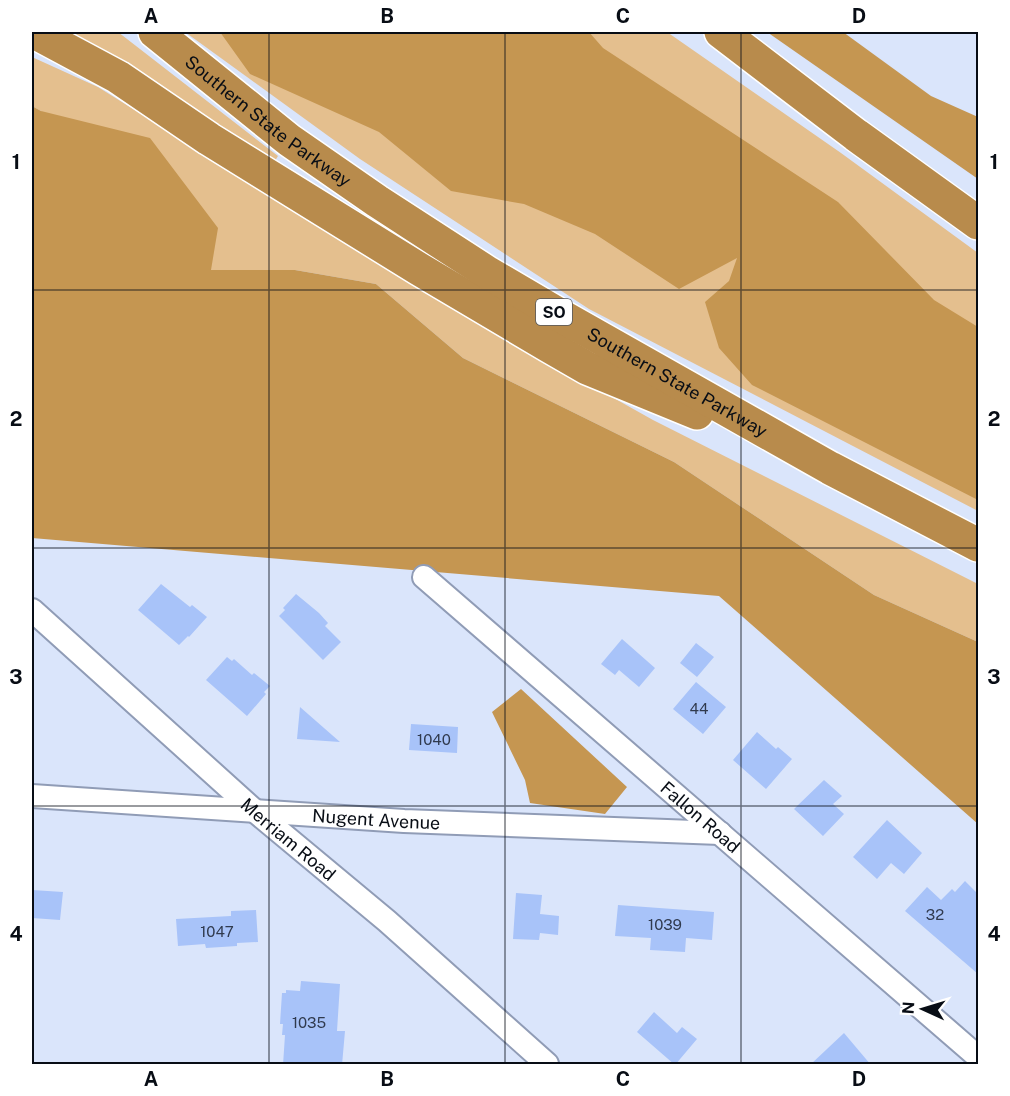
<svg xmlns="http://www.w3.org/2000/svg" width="1010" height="1096" viewBox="0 0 1010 1096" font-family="'Public Sans',sans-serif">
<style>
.green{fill:#e4bf8e}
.forest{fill:#c59651}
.building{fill:#a8c3f9}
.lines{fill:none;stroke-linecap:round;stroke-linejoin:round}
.minor-casing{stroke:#909cb6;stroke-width:26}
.motorway-casing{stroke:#fff;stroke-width:36}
.minor{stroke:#fff;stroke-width:22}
.motorway{stroke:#b88b4c;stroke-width:33}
.grid{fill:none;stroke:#080d15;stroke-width:1.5;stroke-opacity:0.55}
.labels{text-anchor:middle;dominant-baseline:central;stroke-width:4.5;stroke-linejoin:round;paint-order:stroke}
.number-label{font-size:15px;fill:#303a4e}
.shield{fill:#fff;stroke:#52565b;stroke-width:1.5}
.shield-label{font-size:16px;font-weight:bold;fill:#080d15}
.street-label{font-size:18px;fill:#080d15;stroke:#fff}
.neatline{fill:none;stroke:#080d15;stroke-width:2}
.grid-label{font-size:20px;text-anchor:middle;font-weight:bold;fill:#080d15}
</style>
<rect width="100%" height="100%" fill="#dae5fb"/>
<path class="green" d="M54 32H118L278 156 275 161Z
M185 32H667L841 153 978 253V511L589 309 360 159Z
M32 57 98 87 444 303 653 420 978 584V642L874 595 674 462 463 358 376 284 295 270H211L41 111 32 106Z"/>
<path class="forest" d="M220 32H589L603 48 838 202 934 300 978 327V500L752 385 719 348 705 302 729 281 737 258 679 289 595 234 524 204 451 191 379 132 250 74Z
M767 32H843L931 96 978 117V179Z
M32 106 41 111 150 138 218 228 211 270H295L376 284 463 358 674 462 874 595 978 642V824L719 596 32 538Z
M521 689 627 787 605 814 530 803 525 780 492 712Z"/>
<path class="building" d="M161 584 190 607 192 605 207 617 189 637 188 636 179 645 138 610Z
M296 594 319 613 328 623 325 626 341 642 323 660 279 616 285 610 283 608Z
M622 639 655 668 639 687 619 670 615 675 601 664Z
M696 643 714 657 697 677 680 663Z
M227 657 232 661 234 659 252 675 254 673 270 686 264 692 266 694 247 716 206 680Z
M696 682 726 707 703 734 673 709Z
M300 707 340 742 297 739Z
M411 724 458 727 457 753 409 750Z
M757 732 776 749 778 747 792 759 766 789 733 760Z
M824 780 842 796 833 804 844 814 823 836 794 809Z
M887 820 922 853 904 874 891 863 877 879 853 857Z
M965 881 978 894V974L905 911 927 887 941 900 952 889 955 892Z
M32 890 63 892 60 920 32 918Z
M516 893 542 895 540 914 559 916 558 935 540 933 539 940 513 939Z
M618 905 714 912 712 940 686 938 685 952 650 950 651 938 615 936Z
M256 910 258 942 237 943V946L206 948 205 944 178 946 176 919 231 916V911Z
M301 981 340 984 337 1031H345L342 1065H283L285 1035H282L283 1024H280L282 993H286V990L300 991Z
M654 1012 677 1033 682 1027 697 1039 675 1065 637 1032Z
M844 1033 871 1065H810Z"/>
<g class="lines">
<g class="minor-casing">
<g id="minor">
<path id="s1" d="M424 577 978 1057"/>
<path id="s2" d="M32 610 256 812 387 921 547 1064"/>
<path id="s3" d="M32 796 404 821 720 833"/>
</g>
</g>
<g class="motorway-casing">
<g id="motorway">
<path d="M34 32 118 77 209 139 419 269 549 346 587 368 697 413"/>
<path id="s4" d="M155 32 289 140 377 201 488 273 563 317 830 468 978 545"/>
<path d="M721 32 856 135 978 223"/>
</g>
</g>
<use href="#minor" class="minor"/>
<use href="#motorway" class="motorway"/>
</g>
<path class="grid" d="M269 32V1064M505 32V1064M741 32V1064M32 290H978M32 548H978M32 806H978"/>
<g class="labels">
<g class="number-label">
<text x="699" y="708">44</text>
<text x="434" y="739">1040</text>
<text x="935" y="914">32</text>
<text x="665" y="924">1039</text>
<text x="217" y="931">1047</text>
<text x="309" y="1022">1035</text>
</g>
<rect class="shield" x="536" y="299" width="36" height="26" rx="4.5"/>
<g class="shield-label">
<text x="554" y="312">SO</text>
</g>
<g class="street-label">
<text stroke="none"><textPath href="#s4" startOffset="144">Southern State Parkway</textPath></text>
<text stroke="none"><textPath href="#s4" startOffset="630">Southern State Parkway</textPath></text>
<text stroke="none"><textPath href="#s1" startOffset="366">Fallon Road</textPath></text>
<text stroke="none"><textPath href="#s3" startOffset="345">Nugent Avenue</textPath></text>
<text stroke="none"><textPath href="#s2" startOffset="344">Merriam Road</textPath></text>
</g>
</g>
<rect width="1010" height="1096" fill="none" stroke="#ffffff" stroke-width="66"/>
<g transform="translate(923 1009) rotate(274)" stroke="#ffffff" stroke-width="4.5" paint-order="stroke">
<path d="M0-4.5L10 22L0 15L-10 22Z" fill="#080d15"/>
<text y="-9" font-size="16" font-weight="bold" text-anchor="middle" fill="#080d15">N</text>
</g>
<rect x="33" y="33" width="944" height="1030" class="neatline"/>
<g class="grid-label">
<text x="151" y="23">A</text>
<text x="387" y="23">B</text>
<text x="623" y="23">C</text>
<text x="859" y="23">D</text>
<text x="16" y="169">1</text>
<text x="994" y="169">1</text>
<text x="16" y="426">2</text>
<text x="994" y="426">2</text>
<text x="16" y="684">3</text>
<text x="994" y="684">3</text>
<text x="16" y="941">4</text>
<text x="994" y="941">4</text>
<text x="151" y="1086">A</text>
<text x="387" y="1086">B</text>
<text x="623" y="1086">C</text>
<text x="859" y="1086">D</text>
</g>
</svg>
